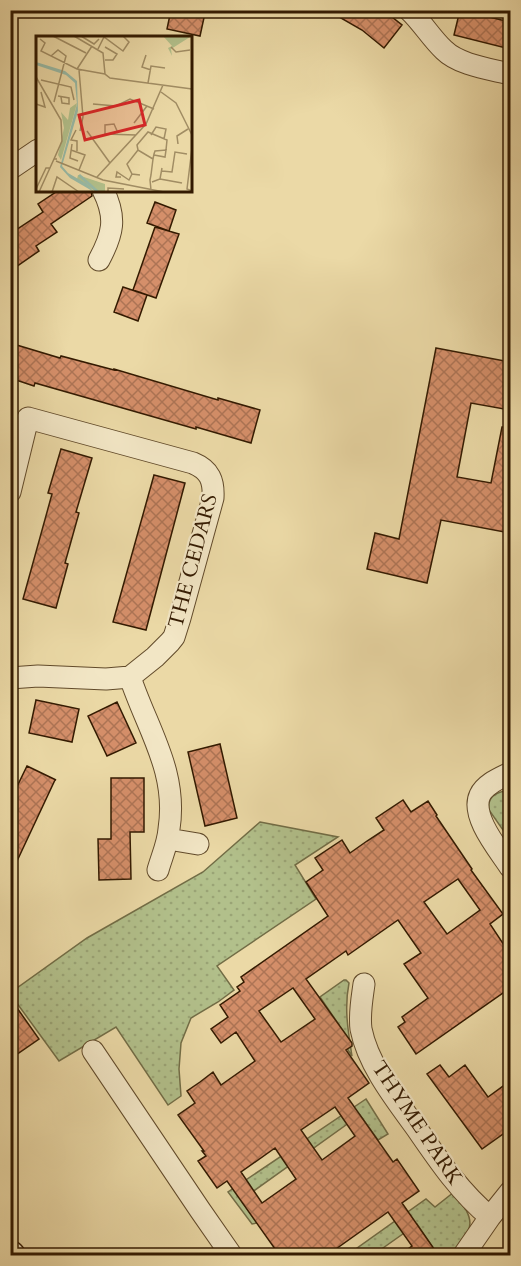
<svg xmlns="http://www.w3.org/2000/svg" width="521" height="1266" viewBox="0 0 521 1266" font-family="Cardo,serif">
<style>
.grass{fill:url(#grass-dots);stroke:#726d46;stroke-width:1.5}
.building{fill:url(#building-cross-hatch);stroke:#331a01;stroke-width:1.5;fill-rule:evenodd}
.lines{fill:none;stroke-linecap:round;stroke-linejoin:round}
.street-casing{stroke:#614a2a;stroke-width:23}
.secondary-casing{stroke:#331a01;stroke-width:31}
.street{stroke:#f2e6c5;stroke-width:21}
.secondary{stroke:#f2e6c5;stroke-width:28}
.labels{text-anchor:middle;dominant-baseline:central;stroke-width:4.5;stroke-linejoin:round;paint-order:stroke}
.street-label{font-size:21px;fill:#331a01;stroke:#f2e6c5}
.inset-river{fill:none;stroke:#98baa6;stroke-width:3}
.inset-road{fill:none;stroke:#a18d64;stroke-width:1.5}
.view{fill:#d62828;fill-opacity:0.15;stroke:#d62828;stroke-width:3}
.inset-edge{fill:none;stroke:#331a01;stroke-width:3}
</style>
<defs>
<pattern id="grass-dots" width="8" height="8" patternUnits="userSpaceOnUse" patternTransform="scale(1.5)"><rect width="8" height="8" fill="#b2c08b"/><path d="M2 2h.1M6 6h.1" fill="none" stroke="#9aa476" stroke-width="1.8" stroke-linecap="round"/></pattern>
<pattern id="building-cross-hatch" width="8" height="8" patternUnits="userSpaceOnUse" patternTransform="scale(1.5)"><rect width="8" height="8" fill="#d58f6a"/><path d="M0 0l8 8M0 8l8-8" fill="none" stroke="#ad7455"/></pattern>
</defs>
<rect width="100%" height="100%" fill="#ebd9a6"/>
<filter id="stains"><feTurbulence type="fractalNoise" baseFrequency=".00333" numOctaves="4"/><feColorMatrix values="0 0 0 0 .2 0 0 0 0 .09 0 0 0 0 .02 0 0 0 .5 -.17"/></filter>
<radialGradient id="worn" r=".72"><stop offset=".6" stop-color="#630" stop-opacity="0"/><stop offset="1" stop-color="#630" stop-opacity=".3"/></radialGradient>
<path class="grass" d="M505 791 510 792V840L489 810C487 798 494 793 505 791Z
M260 822 338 837 295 865 316 899 217 966 234 990 218 1002 191 1018 181 1043 179 1069 181 1096 168 1105 116 1027 59 1061 11 995 10 993 87 938 203 872Z
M344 980H346L349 983C344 1008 348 1031 352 1056L334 1029 339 1025 320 997Z
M366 1099 388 1134 378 1140 360 1115 241 1200 257 1223 252 1224 228 1192Z
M454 1192C477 1223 474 1226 452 1255H427L434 1249 417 1224 373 1255 346 1256 426 1199 435 1207Z"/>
<path class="building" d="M171 10H192L205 13 200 36 167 29Z
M327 10H383L402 25 384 48 362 30Z
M460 10 510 22V49L454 35Z
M59 190H91L92 196 51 224 57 232 36 246 39 251 10 271V234L43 212 38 204Z
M155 202 176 210 169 231 147 223Z
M155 227 179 234 156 298 133 290Z
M123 287 147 295 138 321 114 312Z
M10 343 60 358 61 356 114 370V369L218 400V398L260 410 251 443 196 427V429L35 383 34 386 10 378Z
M436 348 510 362V410L471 403 457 477 491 483 502 427H510V533L441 520 427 583 367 569 375 533 399 539Z
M61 449 92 458 76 512 79 513 65 563 68 564 56 608 23 599 52 494 48 493Z
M154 475 185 483 146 630 113 622Z
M36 700 79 709 72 742 29 733Z
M117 702 136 743 107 756 88 716Z
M220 744 237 818 205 826 188 752Z
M27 766 56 780H55L10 876V801Z
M111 778H144V832H130L131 879 99 880 98 839H111Z
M403 800 411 812 428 801 437 815 436 816 472 869 471 870 503 914 490 924 510 954V988L416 1054 398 1027 405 1022 402 1017 428 998 404 964 421 953 398 920 348 955 346 951 306 979 352 1043V1046L346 1050 369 1083 348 1098 393 1162 397 1159 419 1191 402 1203 439 1256H398L412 1246 388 1212 326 1256H280L227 1181 217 1188 198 1161 206 1156 202 1151H204L178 1115 195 1103 187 1091 200 1082 213 1072 221 1085 255 1061 236 1032 221 1043 211 1029 228 1017 220 1005 240 991 237 987 244 982 241 977 328 916 306 882 323 870 315 858 342 840 350 853 367 841 384 830 376 818ZM458 879 480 910 447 934 424 902ZM293 988 315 1019 281 1042 259 1011ZM335 1107 355 1136 322 1160 301 1130ZM275 1148 296 1179 262 1203 241 1172Z
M10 998 39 1039 10 1059Z
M440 1065 449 1077 465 1065 488 1097 510 1081V1129L482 1149 427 1074Z"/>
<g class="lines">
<g class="street-casing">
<path id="street" d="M409 10C422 22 431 38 444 50 459 65 490 69 510 74
M10 169 38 150
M99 260C113 234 117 218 103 190
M10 492 28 418 193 463C210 470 214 481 213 498L180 618 174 637 170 642 155 657 130 677 106 679 38 676 10 678
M130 677C147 729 178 771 169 829 168 843 162 856 158 870
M510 773C500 778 485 784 480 795 470 816 499 850 510 867
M168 839 198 844
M364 984C362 999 359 1014 361 1029 368 1065 396 1100 417 1129 439 1161 460 1192 490 1217
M93 1051 200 1210 232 1256
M463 1256 490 1217 510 1192"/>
</g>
<g class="secondary-casing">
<path id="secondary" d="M10 1255 11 1256"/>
</g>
<use href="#street" class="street"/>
<use href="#secondary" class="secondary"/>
</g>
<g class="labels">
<g class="street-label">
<text transform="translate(193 561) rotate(-75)">THE CEDARS</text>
<text transform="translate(417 1123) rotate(56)">THYME PARK</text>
</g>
</g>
<g transform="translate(36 36)">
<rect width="156" height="156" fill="#ebd9a6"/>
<path d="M127 0H153L154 1 135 13 136 20 132 12 136 10Z" fill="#b2c08b"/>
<path d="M41 67 37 82 25 124 22 119 28 92 25 76 32 84 34 72ZM42 139 69 148V156H60L41 143Z" fill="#b2c08b"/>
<path d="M0 26 29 35 41 45 42 75 26 130 32 137 51 148 58 156 34 142 24 131 41 68 39 47 30 39 0 29Z" fill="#98baa6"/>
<path class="inset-river" d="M43 139 62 156"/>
<path class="inset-road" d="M17 0 50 17M38 0 67 17 69 38 74 42 156 53M45 0 58 8 63 3M156 0V28M4 3 9 7 5 15 41 33 69 38M135 11 140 16 154 14M62 13 68 1 87 15 93 6 87 0M110 19 106 31 115 34M15 20 22 14 30 20 18 66M69 24H77L81 18 69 11M41 33 56 10M43 34 47 81 44 95M0 41 25 84 26 105 18 123H21M5 44 35 51 38 64M112 47 115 30 129 32M125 56 140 67 156 99M22 60 33 62V68L26 67 25 61M0 68 9 71 5 56M57 68 80 70M80 70 94 63 118 73M98 87 111 70M40 94 35 104 41 105V115M51 95 74 127M82 97 78 88 69 89V98L100 99M115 99 120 91 130 93 128 103M36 108 34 122 42 125M142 108 141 100 152 93M156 112 151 153 156 155M35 114 49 119 43 134M102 114 101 109 112 96 131 104 130 114M20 125 67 144 128 156M126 135 136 136 139 116 151 118M104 139 96 138 91 128 102 114 117 123M61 141 110 88 127 49M85 141H80L81 136 93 144 96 138M124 143 146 147M116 146 124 143 126 132M0 153 10 132H14M115 154 114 144 115 139 117 123 118 118 119 115 130 114 129 121 118 119M3 156 18 123M16 156 21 141 43 156M72 156V152L88 153"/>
<path class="view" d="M103 64 109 89 49 104 43 79Z"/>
<rect width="156" height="156" class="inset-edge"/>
</g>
<rect width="521" height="1266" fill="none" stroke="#ebd9a6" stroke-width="36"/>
<rect x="12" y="12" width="497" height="1242" fill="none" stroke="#331a01" stroke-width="3"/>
<rect x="18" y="18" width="485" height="1230" fill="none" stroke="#331a01" stroke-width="1.5"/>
<rect width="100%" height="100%" filter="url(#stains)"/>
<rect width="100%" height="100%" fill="url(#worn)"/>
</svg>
